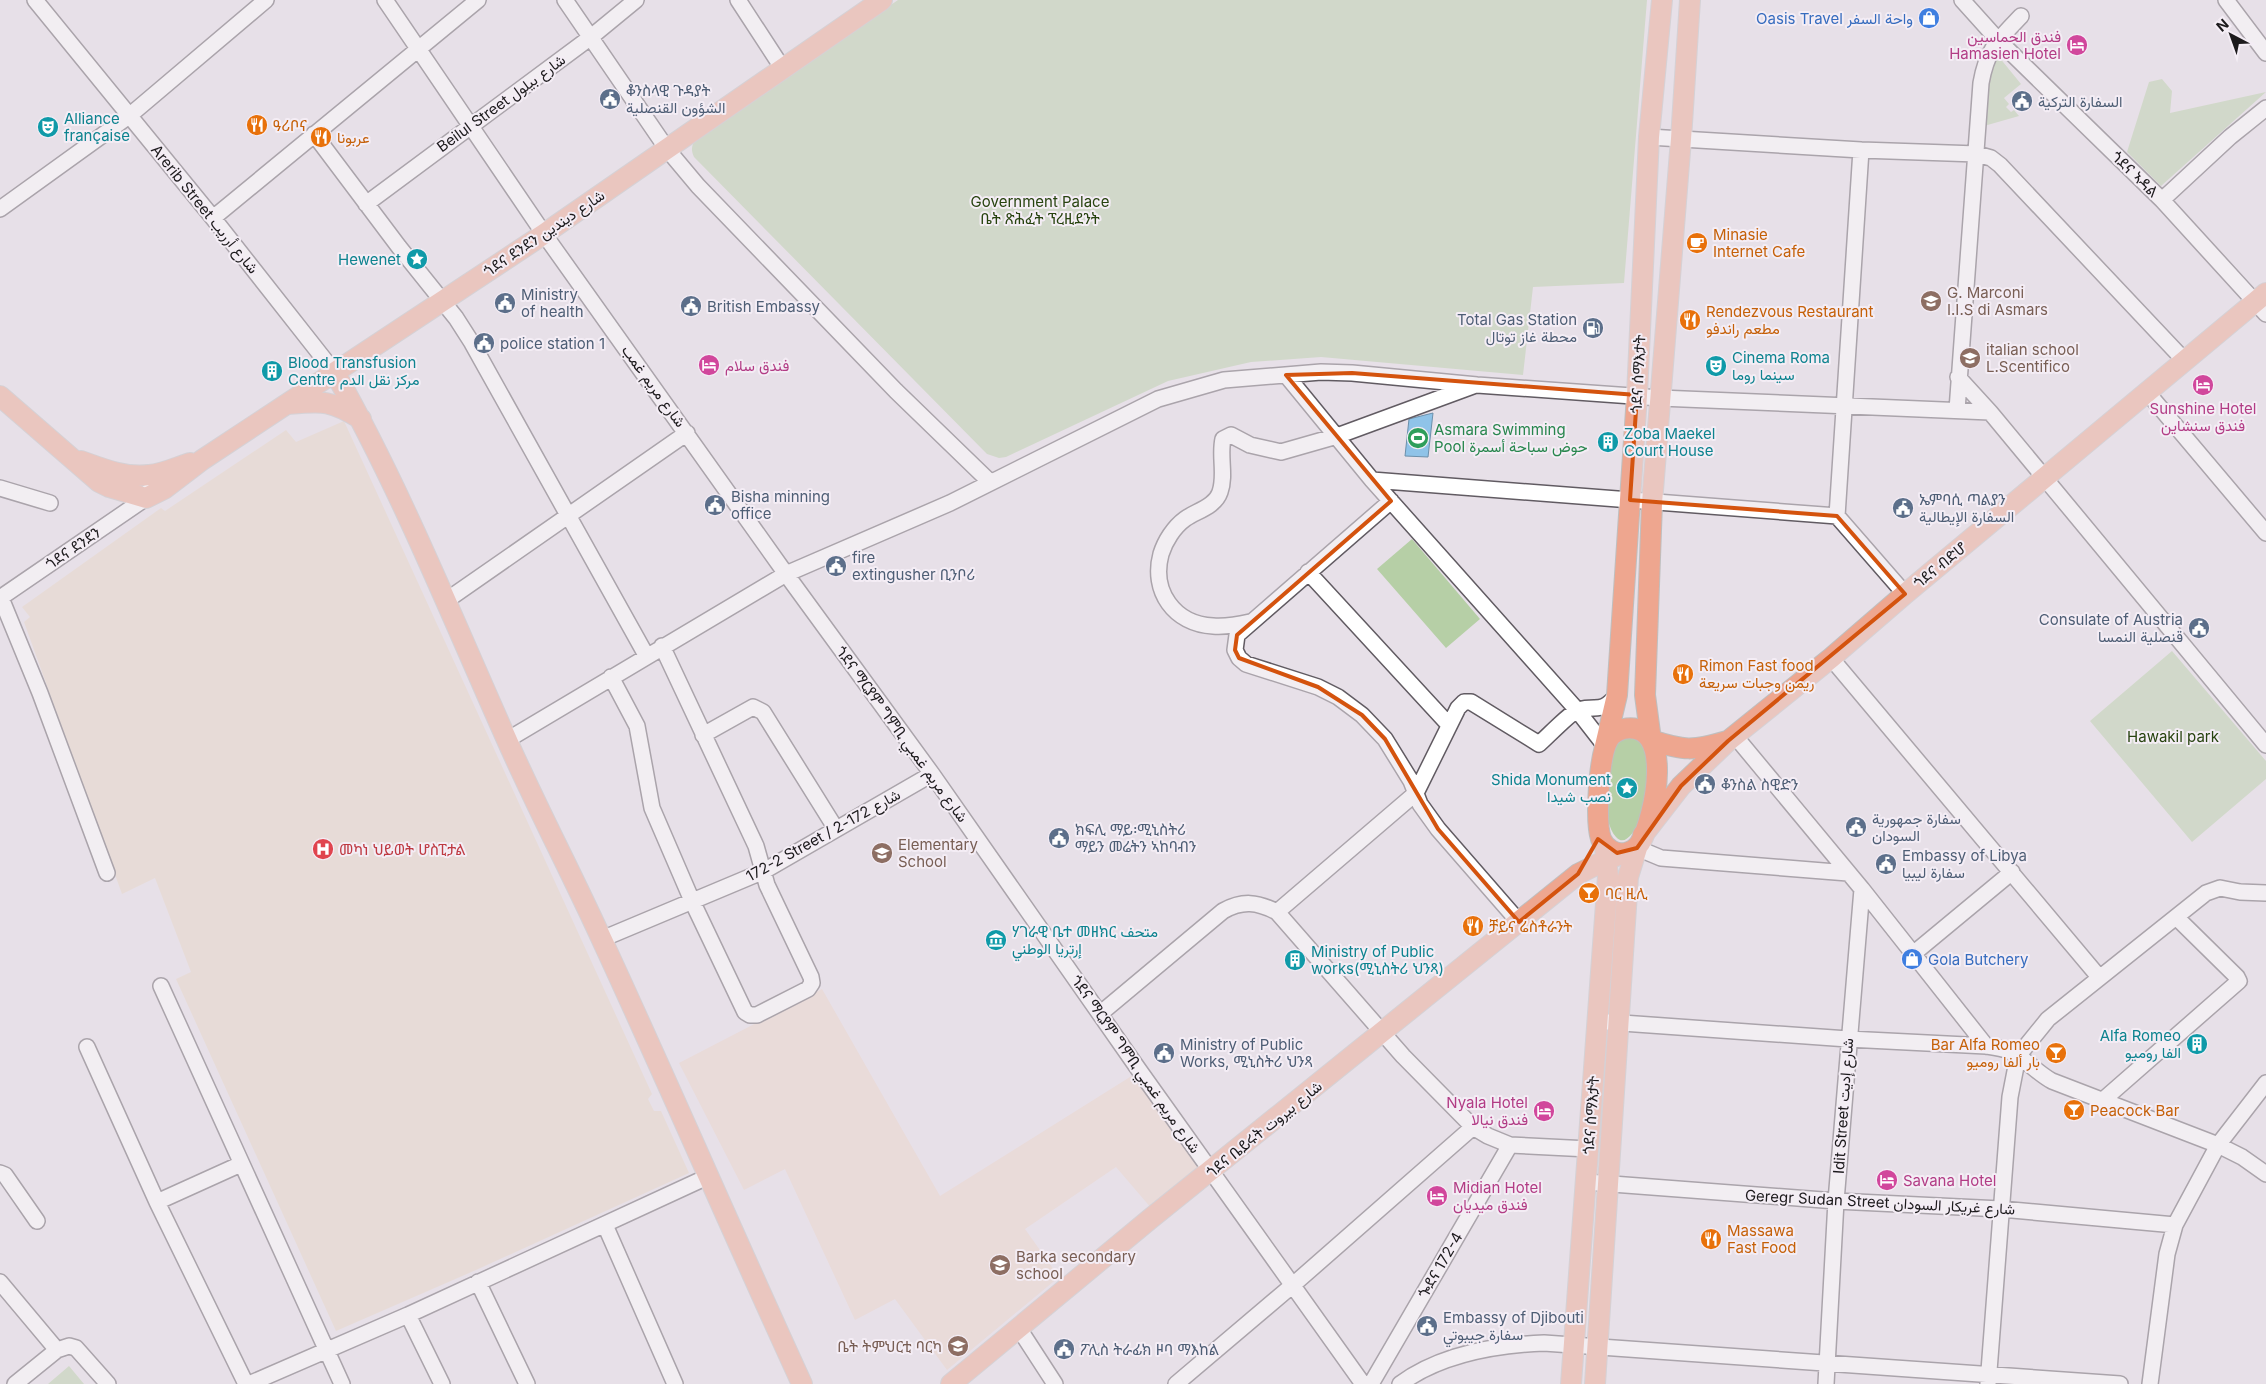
<svg xmlns="http://www.w3.org/2000/svg" width="2266" height="1384" viewBox="0 0 2266 1384" font-family="Inter,Vazirmatn,'Noto Sans Ethiopic',sans-serif">
<style>
.education{fill:#ead4c8}
.medical{fill:#e6d6c4}
.green{fill:#b6cfa6}
.water{fill:#8fc3e8;stroke:#6c90ab}
.lines{fill:none;stroke-linecap:round;stroke-linejoin:round}
.minor-casing{stroke:#615b62;stroke-width:18}
.major-casing{stroke:#bfbfbf;stroke-width:22}
.minor{stroke:#fff;stroke-width:15}
.major{stroke:#eea68f;stroke-width:20}
.marked{fill:none;stroke:#d4530e;stroke-width:4;stroke-linejoin:round}
.labels{text-anchor:middle;dominant-baseline:central;stroke-width:4;stroke-linejoin:round;paint-order:stroke}
.shop-label{font-size:15px;fill:#366cbe;stroke:#f4edf5;text-anchor:end}
.hotel-label{font-size:15px;fill:#b23c85;stroke:#f4edf5;text-anchor:start}
.service-label{font-size:15px;fill:#4e5e75;stroke:#f4edf5;text-anchor:start}
.street-label{font-size:15px;fill:#1c1a1c;stroke:#f4edf5}
.culture-label{font-size:15px;fill:#0d838f;stroke:#f4edf5;text-anchor:start}
.food-label{font-size:15px;fill:#c56008;stroke:#f4edf5;text-anchor:start}
.park-label{font-size:15px;fill:#27430f;stroke:#f4edf5}
.education-label{font-size:15px;fill:#785e54;stroke:#f4edf5;text-anchor:start}
.leisure-label{font-size:15px;fill:#27864d;stroke:#f4edf5;text-anchor:start}
.health-label{font-size:15px;fill:#be3a42;stroke:#f4edf5;text-anchor:start}
</style>
<rect width="100%" height="100%" fill="#e7e0e8"/>
<path class="education" d="M822 989 940 1196 1138 1072 1202 1166 1152 1209 1116 1167 1025 1229 1059 1277 947 1370 895 1299 855 1320 785 1169 744 1190 679 1063Z"/>
<path class="medical" d="M344 421 652 1094 648 1099 654 1111H661L689 1173 476 1270 336 1331 176 979 191 972 155 878 122 894 24 622 30 617 22 607 161 508 165 511 286 430 296 442Z"/>
<path class="green" d="M898 0H1647L1624 283 1533 287 1523 375 1321 357 1251 362 1168 381 1006 457 999 458 987 454 694 157C690 148 692 144 698 137Z
M1999 57 2021 84 2004 98 2009 104 2006 107 2011 112 2014 110 2019 116 1984 126 1986 60Z
M2162 79 2172 91 2170 113 2266 92 2161 186 2127 152 2149 82Z
M1412 539 1480 619 1446 648 1377 569Z
M2172 651 2266 761V779L2192 842 2090 721Z
M1636 737 1648 750C1648 763 1651 779 1649 792 1648 801 1631 854 1616 837 1600 820 1601 753 1622 739 1626 737 1632 737 1636 737Z
M69 1366 84 1384H48Z"/>
<path class="water" d="M1433 413 1428 457 1405 456 1409 419Z"/>
<g class="lines">
<g class="minor-casing">
<path id="minor" d="M35 0 213 218 335 373
M385 0 544 234 786 574 932 774 1139 1070 1363 1384
M565 0 667 149 698 186 896 391 990 482
M738 0 783 69
M1962 0 1998 40 2162 200 2266 314
M2226 0 2266 53
M314 134 399 247 456 318 472 343 646 655
M1649 137 1861 150 1977 154 1991 158 2000 165 2184 360
M1861 150 1837 516 1905 594
M2162 200 2230 137 2266 108
M366 204 591 37 636 0
M0 209 129 116 266 0
M213 218 478 0
M1286 375 1372 480 1577 710 1605 746
M1958 377 1990 412 2266 745
M2147 392 2266 533
M1957 410 1981 83C1987 49 1998 40 2021 16
M1372 480 1837 516
M0 488 50 503
M1391 501 1237 635 1235 650 1239 658 1246 664 1318 687 1338 697 1362 715 1385 739 1411 781 1420 804 1438 829 1519 922
M1308 572 1449 725
M0 598 146 498 148 492
M1 598 40 693 107 873
M447 600 687 433
M1250 622C1237 625 1226 627 1213 626 1174 624 1151 591 1161 554 1165 541 1174 527 1185 519 1196 511 1215 507 1220 492 1226 475 1219 456 1223 439L1231 435 1250 445 1281 452 1337 436 1473 386
M1831 658 2099 977
M611 677 637 726 652 808 693 903 745 1012 750 1015H757L808 989 812 983 811 977 767 885 756 846 662 646
M703 735 753 707 763 712 836 829
M1735 736 1862 889 1986 1046
M507 740 786 574 950 503 1158 399 1224 380 1321 372 1352 373 1477 385 1660 398 1990 412
M1637 848 1661 858 1848 873
M1277 912 1416 793 1458 708 1464 702H1471L1539 744C1547 737 1571 712 1578 710 1598 704 1600 715 1617 695
M602 939 764 871 932 774
M1913 954 2012 872
M161 986 342 1384
M1101 1013 1223 911C1243 900 1257 902 1277 912L1403 1056 1473 1127 1488 1136 1510 1145 1589 1149
M1608 1022 1848 1039 1986 1046C1993 1047 2002 1048 2009 1051 2025 1058 2037 1073 2052 1081L2218 1145 2242 1157 2266 1174
M87 1047 157 1202 246 1384
M2102 1101 2239 981 2237 977 2176 917
M0 1173 5 1175 37 1221
M1586 1182 1836 1201 2001 1209 2175 1225
M157 1202 241 1164
M605 1225 675 1384
M0 1282 57 1350 69 1346 76 1348 108 1384
M478 1282 527 1384
M408 1315 442 1384
M1018 1327 1055 1384
M15 1384 57 1350
M249 1384 408 1315 707 1177
M1176 1384 1294 1284 1473 1127
M1371 1384 1510 1145
M1400 1384C1441 1354 1495 1345 1544 1343L2120 1384
M1826 1384 1836 1201 1862 889
M1988 1384 2010 1097 2018 1056 2048 1019 2206 893 2220 888 2240 892 2266 893
M2150 1384 2167 1254 2175 1225 2218 1145 2266 1083"/>
</g>
<g class="major-casing">
<path id="major" d="M1690 0 1681 139 1652 503 1645 695 1651 740C1684 751 1693 751 1727 741
M335 373C401 490 451 615 506 738 536 806 571 872 602 940 670 1087 734 1236 802 1384
M0 396 99 482 109 487 146 498 164 489 202 460 544 234 882 0
M289 404C323 401 331 400 361 419
M81 461C103 469 125 478 149 475 163 474 177 467 190 463
M1623 729C1676 719 1655 818 1640 843 1637 848 1631 852 1625 853 1615 855 1605 848 1601 839 1595 821 1599 756 1608 740 1611 734 1617 731 1623 729Z
M1605 746 1617 695 1637 395 1649 137 1662 0
M1643 835 1681 786 1728 741 1831 658 1905 594 2266 293
M951 1384 1150 1219 1578 874 1606 860 1624 853
M1571 1384 1608 876 1605 847
M1595 1384 1628 877 1637 848"/>
</g>
<use href="#minor" class="minor"/>
<use href="#major" class="major"/>
</g>
<path d="M0 0H2266V1384H0ZM1352 373 1637 395 1630 500 1837 516 1905 594 1728 741 1681 786 1637 848 1617 853 1598 839 1578 874 1519 922 1438 829 1385 739 1362 715 1318 687 1239 658 1235 650 1237 635 1391 501 1286 375Z" fill="#e7e0e8" fill-opacity=".55" fill-rule="evenodd"/>
<path class="marked" d="M1352 373 1637 395 1630 500 1837 516 1905 594 1728 741 1681 786 1637 848 1617 853 1598 839 1578 874 1519 922 1438 829 1385 739 1362 715 1318 687 1239 658 1235 650 1237 635 1391 501 1286 375Z"/>
<defs>
<g id="shop-disc" transform="scale(1.125)"><circle r="9.5" fill="#3f7fe0" stroke="#f4edf5"/><path d="M-5-2.5h2.3a2.7 3.5 0 0 1 5.4 0H5L5.5 6h-11ZM-1.5-2.5h3a1.5 2.3 0 0 0-3 0Z" fill="#fff"/></g>
<g id="hotel-disc" transform="scale(1.125)"><circle r="9.5" fill="#d1479c" stroke="#f4edf5"/><path d="M-6-4.5h1.5V1H6V5H4.5V3h-9V5H-6ZM-4 0a1.8 1.8 0 1 1 3.6 0ZM.5 0V-2.5h3Q6-2.5 6 0Z" fill="#fff"/></g>
<g id="civic-disc" transform="scale(1.125)"><circle r="9.5" fill="#5c6f8a" stroke="#f4edf5"/><path d="M-.6-6.5H3V-4.5H.6V-3L4-1V1h2V6H-6V1h2V-1L-.6-3ZM-1.2 2.5V6h2.4V2.5Z" fill="#fff"/></g>
<g id="restaurant-disc" transform="scale(1.125)"><circle r="9.5" fill="#e8710a" stroke="#f4edf5"/><path d="M-5-6h1v4h1v-4h1v4h1v-4h1v5L-1.5 .5V6h-2V.5L-5-1ZM5-6V6H3V1.5H1.5Q1.5-4 5-6Z" fill="#fff"/></g>
<g id="theatre-disc" transform="scale(1.125)"><circle r="9.5" fill="#0f9aa8" stroke="#f4edf5"/><path d="M-5-5.5Q0-4 5-5.5V0Q5 5 0 6Q-5 5-5 0ZM-3.3-2.5H-1v1.5H-3.3ZM1-2.5H3.3v1.5H1ZM-2.8 1Q0 5.5 2.8 1Z" fill="#fff"/></g>
<g id="cafe-disc" transform="scale(1.125)"><circle r="9.5" fill="#e8710a" stroke="#f4edf5"/><path d="M-5.5-4.5H6V0H3Q3 3.5 0 3.5H-2.5Q-5.5 3.5-5.5 0ZM3-3.2v2h1.7v-2ZM-6 4.5H4V6H-6Z" fill="#fff"/></g>
<g id="sight-disc" transform="scale(1.125)"><circle r="9.5" fill="#0f9aa8" stroke="#f4edf5"/><path d="M0-6L1.8-2.2L6-1.7L2.9 1.2L3.7 5.4L0 3.3L-3.7 5.4L-2.9 1.2L-6-1.7L-1.8-2.2Z" fill="#fff"/></g>
<g id="school-disc" transform="scale(1.125)"><circle r="9.5" fill="#8d6e63" stroke="#f4edf5"/><path d="M0-5L7-2L0 1L-7-2ZM-4 1L0 2.5L4 1V4Q0 6-4 4Z" fill="#fff"/></g>
<g id="fuel-disc" transform="scale(1.125)"><circle r="9.5" fill="#5c6f8a" stroke="#f4edf5"/><path d="M-5.5-6h7V0h2V4h1.3V-2.5L3-4.5l.8-.8L6-3V5H2.5V1h-1V6h-7ZM-4.2-4.7v3.2H.2V-4.7Z" fill="#fff"/></g>
<g id="building-disc" transform="scale(1.125)"><circle r="9.5" fill="#0f9aa8" stroke="#f4edf5"/><path d="M-4-6H4V6H1V3H-1V6H-4ZM-2.5-4.3h1.7v1.8h-1.7ZM.8-4.3h1.7v1.8H.8ZM-2.5-1h1.7V.8h-1.7ZM.8-1h1.7V.8H.8Z" fill="#fff"/></g>
<g id="stadium-disc" transform="scale(1.125)"><circle r="9.5" fill="#2e9e5b" stroke="#f4edf5"/><path d="M0-5a6.5 5 0 1 0 0 10a6.5 5 0 1 0 0-10ZM-3.5-1.8h7v3.6h-7Z" fill="#fff"/></g>
<g id="hospital-disc" transform="scale(1.125)"><circle r="9.5" fill="#e0444e" stroke="#f4edf5"/><path d="M-5-5h3v3.5h4V-5h3V5h-3V1.5h-4V5h-3Z" fill="#fff"/></g>
<g id="bar-disc" transform="scale(1.125)"><circle r="9.5" fill="#e8710a" stroke="#f4edf5"/><path d="M-6-5H6L.8 .8V4.5H3.5V6h-7V4.5H-.8V.8Z" fill="#fff"/></g>
<g id="museum-disc" transform="scale(1.125)"><circle r="9.5" fill="#0f9aa8" stroke="#f4edf5"/><path d="M0-6L6-3V-2H-6V-3ZM-5-1h2V3h-2ZM-1-1h2V3h-2ZM3-1h2V3H3ZM-6 4H6V6H-6Z" fill="#fff"/></g>
</defs>
<g fill-rule="evenodd">
<use href="#shop-disc" x="1929" y="18"/>
<use href="#hotel-disc" x="2077" y="45"/>
<use href="#civic-disc" x="610" y="99"/>
<use href="#civic-disc" x="2022" y="101"/>
<use href="#restaurant-disc" x="257" y="125"/>
<use href="#theatre-disc" x="48" y="127"/>
<use href="#restaurant-disc" x="321" y="137"/>
<use href="#cafe-disc" x="1697" y="243"/>
<use href="#sight-disc" x="417" y="259"/>
<use href="#school-disc" x="1931" y="301"/>
<use href="#civic-disc" x="505" y="303"/>
<use href="#civic-disc" x="691" y="306"/>
<use href="#restaurant-disc" x="1690" y="320"/>
<use href="#fuel-disc" x="1593" y="328"/>
<use href="#civic-disc" x="484" y="343"/>
<use href="#school-disc" x="1970" y="358"/>
<use href="#hotel-disc" x="709" y="365"/>
<use href="#theatre-disc" x="1716" y="366"/>
<use href="#building-disc" x="272" y="371"/>
<use href="#hotel-disc" x="2203" y="385"/>
<use href="#stadium-disc" x="1418" y="438"/>
<use href="#building-disc" x="1608" y="442"/>
<use href="#civic-disc" x="715" y="505"/>
<use href="#civic-disc" x="1903" y="508"/>
<use href="#civic-disc" x="836" y="566"/>
<use href="#civic-disc" x="2199" y="628"/>
<use href="#restaurant-disc" x="1683" y="674"/>
<use href="#civic-disc" x="1705" y="784"/>
<use href="#sight-disc" x="1627" y="788"/>
<use href="#civic-disc" x="1856" y="827"/>
<use href="#civic-disc" x="1059" y="838"/>
<use href="#hospital-disc" x="323" y="849"/>
<use href="#school-disc" x="882" y="853"/>
<use href="#civic-disc" x="1886" y="864"/>
<use href="#bar-disc" x="1589" y="893"/>
<use href="#restaurant-disc" x="1473" y="926"/>
<use href="#museum-disc" x="996" y="940"/>
<use href="#shop-disc" x="1912" y="959"/>
<use href="#building-disc" x="1295" y="960"/>
<use href="#building-disc" x="2197" y="1044"/>
<use href="#civic-disc" x="1164" y="1053"/>
<use href="#bar-disc" x="2056" y="1053"/>
<use href="#bar-disc" x="2074" y="1110"/>
<use href="#hotel-disc" x="1544" y="1111"/>
<use href="#hotel-disc" x="1887" y="1180"/>
<use href="#hotel-disc" x="1437" y="1196"/>
<use href="#restaurant-disc" x="1711" y="1239"/>
<use href="#school-disc" x="1000" y="1265"/>
<use href="#civic-disc" x="1427" y="1326"/>
<use href="#school-disc" x="958" y="1346"/>
<use href="#civic-disc" x="1064" y="1349"/>
</g>
<g class="labels">
<g class="shop-label">
<text x="1913" y="18">Oasis Travel واحة السفر</text>
<text x="1928" y="959" text-anchor="start">Gola Butchery</text>
</g>
<g class="hotel-label">
<text x="2061" y="36" text-anchor="end">فندق الحماسين<tspan x="2061" dy="17">Hamasien Hotel</tspan></text>
<text x="725" y="365">فندق سلام</text>
<text x="2203" y="408" text-anchor="middle">Sunshine Hotel<tspan x="2203" dy="17">فندق سنشاين</tspan></text>
<text x="1528" y="1102" text-anchor="end">Nyala Hotel<tspan x="1528" dy="17">فندق نيالا</tspan></text>
<text x="1903" y="1180">Savana Hotel</text>
<text x="1453" y="1187">Midian Hotel<tspan x="1453" dy="17">فندق ميديان</tspan></text>
</g>
<g class="service-label">
<text x="626" y="90">ቆንስላዊ ጉዳያት<tspan x="626" dy="17">الشؤون القنصلية</tspan></text>
<text x="2038" y="101">السفارة التركية</text>
<text x="521" y="294">Ministry<tspan x="521" dy="17">of health</tspan></text>
<text x="707" y="306">British Embassy</text>
<text x="1577" y="319" text-anchor="end">Total Gas Station<tspan x="1577" dy="17">محطة غاز توتال</tspan></text>
<text x="500" y="343">police station 1</text>
<text x="731" y="496">Bisha minning<tspan x="731" dy="17">office</tspan></text>
<text x="1919" y="499">ኤምባሲ ጣልያን<tspan x="1919" dy="17">السفارة الإيطالية</tspan></text>
<text x="852" y="557">fire<tspan x="852" dy="17">extingusher ቢንቦሪ</tspan></text>
<text x="2183" y="619" text-anchor="end">Consulate of Austria<tspan x="2183" dy="17">قنصلية النمسا</tspan></text>
<text x="1721" y="784">ቆንስል ስዊድን</text>
<text x="1872" y="818">سفارة جمهورية<tspan x="1872" dy="17">السودان</tspan></text>
<text x="1075" y="829">ክፍሊ ማይ፡ሚኒስትሪ<tspan x="1075" dy="17">ማይን መሬትን ኣከባብን</tspan></text>
<text x="1902" y="855">Embassy of Libya<tspan x="1902" dy="17">سفارة ليبيا</tspan></text>
<text x="1180" y="1044">Ministry of Public<tspan x="1180" dy="17">Works, ሚኒስትሪ ህንጻ</tspan></text>
<text x="1443" y="1317">Embassy of Djibouti<tspan x="1443" dy="17">سفارة جيبوتي</tspan></text>
<text x="1080" y="1349">ፖሊስ ትራፊክ ዞባ ማእከል</text>
</g>
<g class="street-label">
<text transform="translate(501 103) rotate(-36)">Beilul Street شارع بيلول</text>
<text transform="translate(2135 174) rotate(44)">ጎደና ኣዳል</text>
<text transform="translate(205 209) rotate(51)">Arerib Street شارع أرريب</text>
<text transform="translate(544 233) rotate(-34)">ጎደና ደንደን شارع ديندين</text>
<text transform="translate(1638 374) rotate(-87)">ጎደና ሰማእታት</text>
<text transform="translate(654 386) rotate(54)">شارع مريم غمب</text>
<text transform="translate(73 548) rotate(-34)">ጎደና ደንደን</text>
<text transform="translate(1940 565) rotate(-39)">ጎደና ብድሆ</text>
<text transform="translate(902 734) rotate(54)">ጎደና ማርያም ግምቢ شارع مريم غمبي</text>
<text transform="translate(823 835) rotate(-29)">172-2 Street / شارع 172-2</text>
<text transform="translate(1136 1064) rotate(55)">ጎደና ማርያም ግምቢ شارع مريم غمبي</text>
<text transform="translate(1843 1106) rotate(-86)">Idit Street شارع إديت</text>
<text transform="translate(1591 1115) rotate(-86)">ጎደና ሰማእታት</text>
<text transform="translate(1264 1129) rotate(-39)">ጎደና ቤይሩት شارع بيروت</text>
<text transform="translate(1880 1202) rotate(3)">Geregr Sudan Street شارع غريكار السودان</text>
<text transform="translate(1440 1265) rotate(-60)">ጐደና 172-4</text>
</g>
<g class="culture-label">
<text x="64" y="118">Alliance<tspan x="64" dy="17">française</tspan></text>
<text x="401" y="259" text-anchor="end">Hewenet</text>
<text x="1732" y="357">Cinema Roma<tspan x="1732" dy="17">سينما روما</tspan></text>
<text x="288" y="362">Blood Transfusion<tspan x="288" dy="17">Centre مركز نقل الدم</tspan></text>
<text x="1624" y="433">Zoba Maekel<tspan x="1624" dy="17">Court House</tspan></text>
<text x="1611" y="779" text-anchor="end">Shida Monument<tspan x="1611" dy="17">نصب شيدا</tspan></text>
<text x="1012" y="931">ሃገራዊ ቤተ መዘክር متحف<tspan x="1012" dy="17">إرتريا الوطني</tspan></text>
<text x="1311" y="951">Ministry of Public<tspan x="1311" dy="17">works(ሚኒስትሪ ህንጻ)</tspan></text>
<text x="2181" y="1035" text-anchor="end">Alfa Romeo<tspan x="2181" dy="17">الفا روميو</tspan></text>
</g>
<g class="food-label">
<text x="273" y="125">ዓሪቦና</text>
<text x="337" y="137">عربونا</text>
<text x="1713" y="234">Minasie<tspan x="1713" dy="17">Internet Cafe</tspan></text>
<text x="1706" y="311">Rendezvous Restaurant<tspan x="1706" dy="17">مطعم راندفو</tspan></text>
<text x="1699" y="665">Rimon Fast food<tspan x="1699" dy="17">ريمن وجبات سريعة</tspan></text>
<text x="1605" y="893">ባር ዚሊ</text>
<text x="1489" y="926">ቻይና ሬስቶራንት</text>
<text x="2040" y="1044" text-anchor="end">Bar Alfa Romeo<tspan x="2040" dy="17">بار ألفا روميو</tspan></text>
<text x="2090" y="1110">Peacock Bar</text>
<text x="1727" y="1230">Massawa<tspan x="1727" dy="17">Fast Food</tspan></text>
</g>
<g class="park-label">
<text x="1040" y="201">Government Palace<tspan x="1040" dy="17">ቤት ጽሕፈት ፕረዚደንት</tspan></text>
<text x="2173" y="736">Hawakil park</text>
</g>
<g class="education-label">
<text x="1947" y="292">G. Marconi<tspan x="1947" dy="17">I.I.S di Asmars</tspan></text>
<text x="1986" y="349">italian school<tspan x="1986" dy="17">L.Scentifico</tspan></text>
<text x="898" y="844">Elementary<tspan x="898" dy="17">School</tspan></text>
<text x="1016" y="1256">Barka secondary<tspan x="1016" dy="17">school</tspan></text>
<text x="942" y="1346" text-anchor="end">ቤት ትምህርቲ ባርካ</text>
</g>
<g class="leisure-label">
<text x="1434" y="429">Asmara Swimming<tspan x="1434" dy="17">Pool حوض سباحة أسمرة</tspan></text>
</g>
<g class="health-label">
<text x="339" y="849">መካነ ህይወት ሆስፒታል</text>
</g>
</g>
<g transform="translate(2231 35) rotate(319)" stroke="#f4edf5" stroke-width="4" paint-order="stroke">
<path d="M0-4L9 19L0 12L-9 19Z" fill="#1c1a1c"/>
<text y="-8" font-size="14" font-weight="bold" text-anchor="middle" fill="#1c1a1c">N</text>
</g>
</svg>
